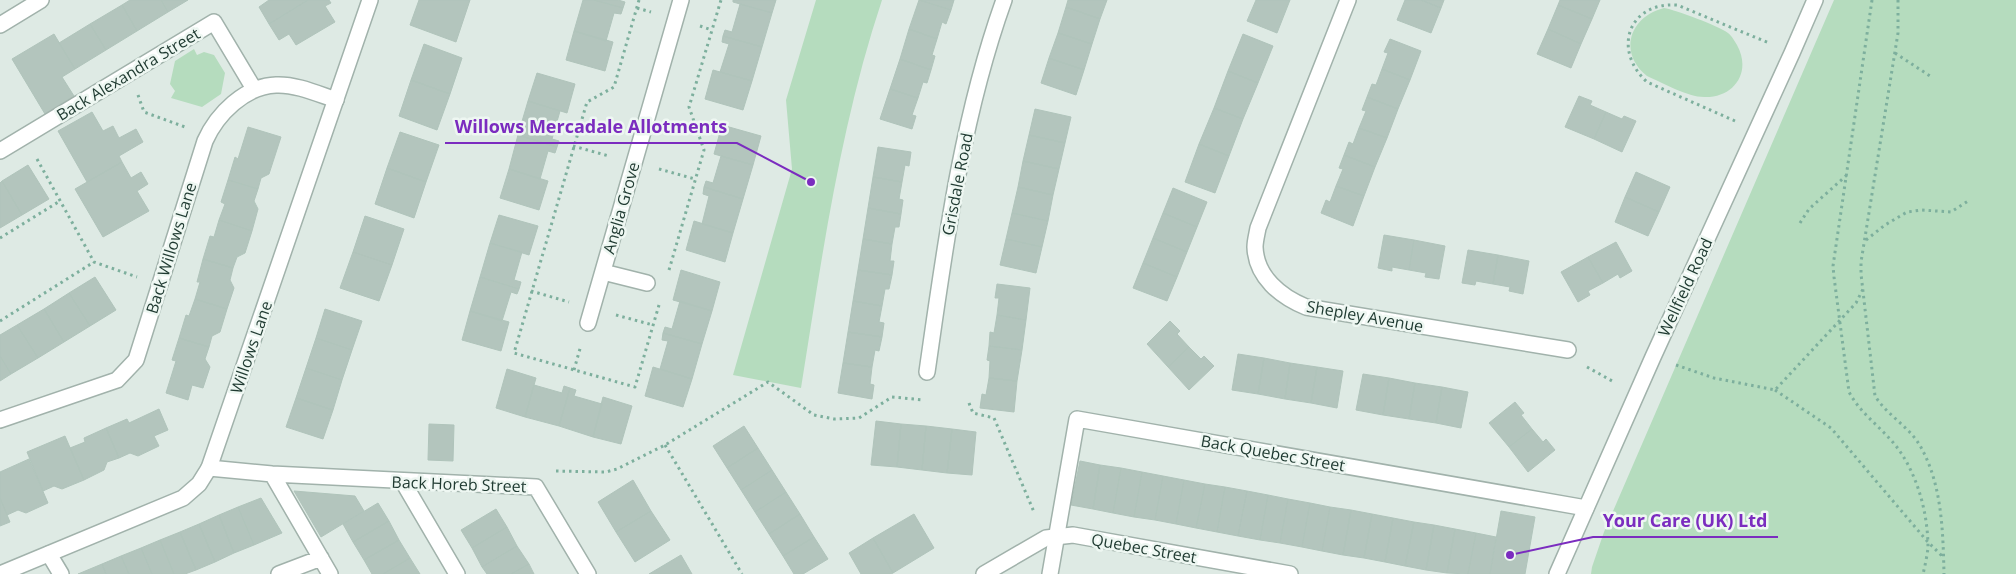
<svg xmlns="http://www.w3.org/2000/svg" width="2016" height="574" viewBox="0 0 2016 574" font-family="'Open Sans',sans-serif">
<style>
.green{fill:#b5dcbe}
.building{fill:#b3c5bd;stroke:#b0c4bb}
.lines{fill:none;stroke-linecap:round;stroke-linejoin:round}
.lane-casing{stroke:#a1b2ab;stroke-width:18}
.street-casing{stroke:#a1b2ab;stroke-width:18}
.path{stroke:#7daf9d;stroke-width:3;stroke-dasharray:2.5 4;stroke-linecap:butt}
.lane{stroke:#fff;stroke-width:15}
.street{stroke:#fff;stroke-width:15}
.labels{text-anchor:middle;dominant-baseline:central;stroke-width:5;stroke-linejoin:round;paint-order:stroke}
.street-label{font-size:16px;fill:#1f3a31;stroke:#eef7f2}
.leader{fill:none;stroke:#7b2cbf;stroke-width:2}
.callout-dot{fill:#7b2cbf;stroke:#eef7f2;stroke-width:2}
.callout-label{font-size:18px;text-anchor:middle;font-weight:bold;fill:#7b2cbf;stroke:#eef7f2;stroke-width:5;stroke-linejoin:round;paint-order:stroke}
</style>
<rect width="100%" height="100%" fill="#deeae4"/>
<path class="green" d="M816 0H882C840 126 822 257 801 388L733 375 792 169 786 100Z
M1834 0H2016V574H1591L1592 567 1604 532Z
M1664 8C1676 10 1719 26 1728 33 1732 36 1735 42 1737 45 1752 72 1734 98 1704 97 1688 97 1663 83 1647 76 1618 53 1629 17 1664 8Z
M194 49 197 55 204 52 214 55 225 73 221 94 202 107 171 98 175 91 170 84 175 61Z"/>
<path class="building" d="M130 0H161L168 12 137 31 122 5Z
M161 0H188L168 12Z
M269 0H308L269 24 259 7Z
M308 0H329L331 3 325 6 335 22 296 45 289 34 279 40 269 24Z
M419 0H470L456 42 410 25Z
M583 0H594L623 8 621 14 614 13 606 41 574 31Z
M594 0H618L625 2 623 8Z
M733 0H776L772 13 733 2Z
M919 0H954L951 10Z
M919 0 951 10 946 24 942 22 937 39 909 29Z
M1068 0H1107L1100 19 1066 7Z
M1256 0H1290L1277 33 1247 21Z
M1405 0H1421L1441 8 1431 33 1397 20Z
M1421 0H1444L1441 8Z
M1560 0H1600L1592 19 1558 5Z
M740 4 772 13 762 47 723 36 725 30 732 32Z
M122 5 137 31 106 50 90 24Z
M1558 5 1592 19 1581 44 1548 29Z
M1066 7 1100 19 1092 44 1058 33Z
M90 24 106 50 75 69 59 43Z
M909 29 937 39 932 55 935 56 931 70 900 59Z
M1548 29 1581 44 1571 68 1537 54Z
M574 31 613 42 605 71 566 60Z
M1058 33 1092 44 1084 70 1049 58Z
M54 34 75 69 62 77 74 96 45 114 12 59Z
M1243 34 1273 46 1258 83 1228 71Z
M723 36 762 47 752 81 720 72 729 44 722 42Z
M1390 39 1421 51 1410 80 1382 69 1388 53 1384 52Z
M424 44 462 58 450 94 411 80Z
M1049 58 1084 70 1076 95 1041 83Z
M900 59 931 70 927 83 923 82 918 98 890 89Z
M1382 69 1410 80 1398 109 1367 97 1372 84 1376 85Z
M713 70 752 81 743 110 705 99Z
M1228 71 1258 83 1243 119 1214 108Z
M537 73 575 84 567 113 528 101Z
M411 80 450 94 437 130 399 116Z
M890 89 918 98 912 115 916 116 912 129 880 119Z
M1579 96 1592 101 1590 105 1606 112 1594 139 1565 127Z
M1367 97 1398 109 1387 138 1359 128 1366 111 1362 110Z
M528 101 560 111 552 139 559 141 557 147 518 135Z
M1214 108 1243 119 1229 156 1199 144Z
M1035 109 1071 117 1065 143 1029 135Z
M92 112 103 131 113 126 119 138 136 129 143 142 119 156 122 162 87 182 58 131Z
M1606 112 1622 119 1624 116 1636 121 1622 152 1594 139Z
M722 125 761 136 753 165 714 154Z
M248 127 281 137 269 174 261 178 258 189 228 180 235 157 238 159Z
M1359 128 1387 138 1375 167 1344 155 1349 142 1353 144Z
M400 132 439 145 426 182 387 168Z
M518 135 557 147 555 153 548 151 540 179 509 169Z
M1029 135 1065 143 1059 169 1023 161Z
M1199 144 1229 156 1215 193 1185 182Z
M878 147 911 152 909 166 905 165 902 182 873 177Z
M1344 155 1375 167 1364 196 1336 186 1343 169 1339 168Z
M721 156 753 165 743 199 704 187 706 181 713 183Z
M1023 161 1059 169 1053 195 1018 187Z
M122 162 131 178 141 172 148 184 137 191 149 211 103 237 75 189Z
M28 165 49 199 22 215 2 181Z
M387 168 426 182 414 218 375 204Z
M509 169 548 181 539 210 500 198Z
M1636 172 1670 187 1659 212 1625 197Z
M873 177 902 182 899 199 903 200 901 214 868 208Z
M228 180 258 189 254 201 258 209 252 231 219 220 225 204 221 202Z
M2 181 22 215 0 228V183Z
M1336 186 1364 196 1353 226 1321 213 1326 200 1330 202Z
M704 187 743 199 733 233 702 224 709 196 703 194Z
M1018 187 1053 195 1048 221 1012 213Z
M1173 188 1207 202 1197 227 1163 213Z
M1625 197 1659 212 1648 236 1615 222Z
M868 208 901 214 899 227H895L892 244 863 239Z
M1012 213 1048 221 1042 247 1006 239Z
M1163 213 1197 227 1187 252 1153 238Z
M499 215 538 226 529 255 490 243Z
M365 216 404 229 392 265 353 252Z
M219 220 252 231 245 253 237 257 233 268 203 259 210 236 214 237Z
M694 221 733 233 725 262 686 250Z
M1384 235 1414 240 1409 270 1392 267V271L1378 268Z
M1153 238 1187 252 1177 277 1143 263Z
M863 239 892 244 890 261H894L892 275 858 270Z
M1006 239 1042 247 1036 273 1000 265Z
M1414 240 1445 246 1439 279 1425 277 1426 273 1409 270Z
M1616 242 1632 271 1620 278 1618 274 1603 283 1588 257Z
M490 243 522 252 514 280 521 282 519 289 480 277Z
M1468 250 1498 255 1493 284 1476 281 1475 285 1462 283Z
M353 252 392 265 379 301 340 288Z
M1498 255 1529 261 1523 294 1509 291 1510 287 1493 284Z
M1588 257 1603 283 1588 291 1590 295 1578 302 1561 272Z
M203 259 233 268 230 280 234 288 227 309 195 299 200 282H197Z
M1143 263 1177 277 1167 301 1133 288Z
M681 270 720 282 712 311 673 300Z
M858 270 892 275 889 289H885L882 306 853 301Z
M95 277 116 310 90 326 69 293Z
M480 277 519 289 517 294 511 292 502 321 470 311Z
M997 284 1030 288 1026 320 997 315 999 298H995Z
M69 293 90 326 64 342 44 309Z
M195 299 227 309 220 332 212 336 209 347 179 338 186 315 189 316Z
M680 301 712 311 702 344 663 333 665 327 672 329Z
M853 301 882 306 879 322 884 323 882 337 848 332Z
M44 309 64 342 38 358 17 325Z
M325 309 362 321 352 350 316 338Z
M470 311 509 322 501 351 462 340Z
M997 315 1026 320 1022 350 989 346 990 332 994 333Z
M1170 321 1180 331 1177 334 1189 347 1168 367 1147 344Z
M17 325 38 358 11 374 0 356V335Z
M848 332 882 337 879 351 875 350 872 367 843 363Z
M663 333 702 344 692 379 660 369 668 341 662 340Z
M179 338 209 347 205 359 210 367 203 388 192 385 188 400 166 393 176 361 172 360Z
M316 338 352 350 342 380 306 368Z
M989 346 1022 350 1017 381 989 378 990 361 987 360Z
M1189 347 1201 359 1204 356 1214 366 1189 390 1168 367Z
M1238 354 1264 358 1258 394 1232 390Z
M0 356 11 374 0 381Z
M1264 358 1290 363 1285 399 1258 394Z
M843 363 872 367 870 384 874 385 872 399 838 393Z
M1290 363 1317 367 1311 403 1285 399Z
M653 367 692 379 683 407 645 396Z
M1317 367 1343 371 1337 408 1311 403Z
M306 368 342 380 333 410 296 398Z
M507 369 536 378 525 417 496 408Z
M1363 374 1389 378 1383 415 1356 410Z
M989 378 1017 381 1014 412 980 408 982 394 986 395Z
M1389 378 1415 383 1409 419 1383 415Z
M1415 383 1442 387 1436 423 1409 419Z
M534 385 562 393 564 386 570 388 559 426 525 417Z
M1442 387 1468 392 1461 428 1436 423Z
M570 388 576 390 574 396 602 404 593 437 559 426Z
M603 397 632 406 621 444 593 437Z
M296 398 333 410 323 439 286 427Z
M1515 402 1524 413 1521 415 1532 429 1509 447 1489 423Z
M159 409 168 430 154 436 159 446 138 456 130 453 119 458 106 428 127 419 129 423Z
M876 421 901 424 897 467 871 465Z
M429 424 454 425 453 461 428 460Z
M901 424 926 426 922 470 897 467Z
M744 426 758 448 727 468 713 446Z
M926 426 952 429 947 473 922 470Z
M106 428 119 458 107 462 104 470 84 480 70 448 85 442 84 438Z
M952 429 976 432 972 475 947 473Z
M1532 429 1543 442 1546 439 1555 450 1528 472 1509 447Z
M65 436 84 480 62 489 54 486 43 491 27 452Z
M758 448 772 470 741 490 727 468Z
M29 459 48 503 26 513 18 510 7 515 0 498V472Z
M1080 461 1100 465 1093 509 1071 505Z
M1100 465 1121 468 1113 513 1093 509Z
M1121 468 1142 472 1134 517 1113 513Z
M772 470 786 492 755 512 741 490Z
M1142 472 1163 476 1155 520 1134 517Z
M1163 476 1184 480 1176 524 1155 520Z
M633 480 651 511 616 532 598 502Z
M1184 480 1205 484 1196 528 1176 524Z
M1205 484 1225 487 1217 532 1196 528Z
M1225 487 1247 491 1238 536 1217 532Z
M294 491 355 496 364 511 321 537Z
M1247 491 1268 495 1260 540 1238 536Z
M786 492 800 514 769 534 755 512Z
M1268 495 1288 499 1280 543 1260 540Z
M0 498 10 522 0 526Z
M261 498 282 533 254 545 238 507Z
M1288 499 1310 503 1302 547 1280 543Z
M378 503 389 521 353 542 343 524Z
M1310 503 1330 507 1322 551 1302 547Z
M238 507 254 545 234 553 219 515Z
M1330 507 1351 510 1343 555 1322 551Z
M496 509 507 527 472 548 461 530Z
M1351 510 1372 514 1364 558 1343 555Z
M651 511 670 540 635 562 616 532Z
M1501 511 1535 517 1525 574H1490Z
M800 514 814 537 783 556 769 534Z
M914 514 934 548 893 573 873 538Z
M1372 514 1393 518 1385 562 1364 558Z
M219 515 234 553 215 562 199 524Z
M1393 518 1414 522 1405 566 1385 562Z
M389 521 399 540 364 560 353 542Z
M1414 522 1434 525 1426 570 1405 566Z
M199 524 215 562 196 570 180 532Z
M1434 525 1455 529 1447 573 1426 570Z
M507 527 517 546 482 567 472 548Z
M1455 529 1476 533 1468 574 1447 573Z
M180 532 196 570 185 574H174L160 540Z
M1476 533 1496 537 1490 574H1468Z
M814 537 828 559 803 574H794L783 556Z
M873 538 893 573 891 574H861L849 553Z
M160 540 174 574H152L141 548Z
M399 540 410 558 383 574H372L364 560Z
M517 546 529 564 511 574H487L482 567Z
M141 548 152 574H129L121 556Z
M681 555 692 574H649Z
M121 556 129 574H106L102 564Z
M410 558 420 574H383Z
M102 564 106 574H78Z
M529 564 534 574H511Z"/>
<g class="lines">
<g class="lane-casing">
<path id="lane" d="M0 151 214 22 254 89
M0 420 117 380 136 360 205 141C217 114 245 86 276 85 296 84 318 94 336 100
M209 468 272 474 536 487 588 574
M272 474 330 574
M49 554 61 574
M279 574 321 558
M1050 574 1077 419 1586 508"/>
</g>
<g class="street-casing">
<path id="street" d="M1348 0 1258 228C1257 234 1255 241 1255 247 1256 277 1281 297 1306 307L1568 350
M0 25 41 0
M603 272 647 283
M588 323 681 0
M927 372C945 247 961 120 1004 0
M403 482 457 574
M0 574 183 498 199 484 209 468 370 0
M984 574 1046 538 1073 535 1290 574
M1557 574 1653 357 1792 53 1815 0"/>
</g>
<path class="path" d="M639 0 614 87 587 102 514 353 635 387 659 305
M1872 0 1833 266 1834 277 1849 392C1861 415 1884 429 1899 450 1918 477 1928 514 1928 548 1927 556 1925 566 1923 574
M1898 0V33L1861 262V274L1875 396C1887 415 1908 426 1919 444 1942 482 1943 531 1944 574
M637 8 651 12
M700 26 712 30
M1895 53 1930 76
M138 95 144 112 185 127
M1735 121 1647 82C1612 50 1628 2 1677 5L1769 43
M573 146 609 156
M37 159 94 262 137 277
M659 169 695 179
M1800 223 1809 209 1848 174
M0 238 60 201
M1866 240 1885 225 1907 212 1922 210 1951 212 1968 201
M669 270 704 150 689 107 721 0
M531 291 569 302
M616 315 653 325
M0 321 94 262
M1676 365 1714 378 1775 390 1856 303 1863 289
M1587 367 1614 382
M574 370 581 345
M1775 390 1831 428 1927 541 1943 557
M969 403 973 413 994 418 1034 512
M665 445 742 574
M556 471 606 472 617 469 665 445 768 382 814 415 834 419 859 418 892 397 924 400"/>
<use href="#lane" class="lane"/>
<use href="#street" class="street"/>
</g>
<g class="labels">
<g class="street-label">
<text transform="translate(128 74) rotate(-31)">Back Alexandra Street</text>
<text transform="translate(957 184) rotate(-79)">Grisdale Road</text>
<text transform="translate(621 208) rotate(-74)">Anglia Grove</text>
<text transform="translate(171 248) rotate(-73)">Back Willows Lane</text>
<text transform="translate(1685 287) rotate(-65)">Wellfield Road</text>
<text transform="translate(1365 316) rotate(10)">Shepley Avenue</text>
<text transform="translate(251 347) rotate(-71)">Willows Lane</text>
<text transform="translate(1273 453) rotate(10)">Back Quebec Street</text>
<text transform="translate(459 484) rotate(2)">Back Horeb Street</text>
<text transform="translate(1144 548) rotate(10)">Quebec Street</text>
</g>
</g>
<path class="leader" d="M811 182L737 143H445M1510 555L1593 537H1778"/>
<g class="callout-dot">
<circle cx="811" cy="182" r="5"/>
<circle cx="1510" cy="555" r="5"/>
</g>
<g class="callout-label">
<text x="591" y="133">Willows Mercadale Allotments</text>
<text x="1685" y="527">Your Care (UK) Ltd</text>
</g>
</svg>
